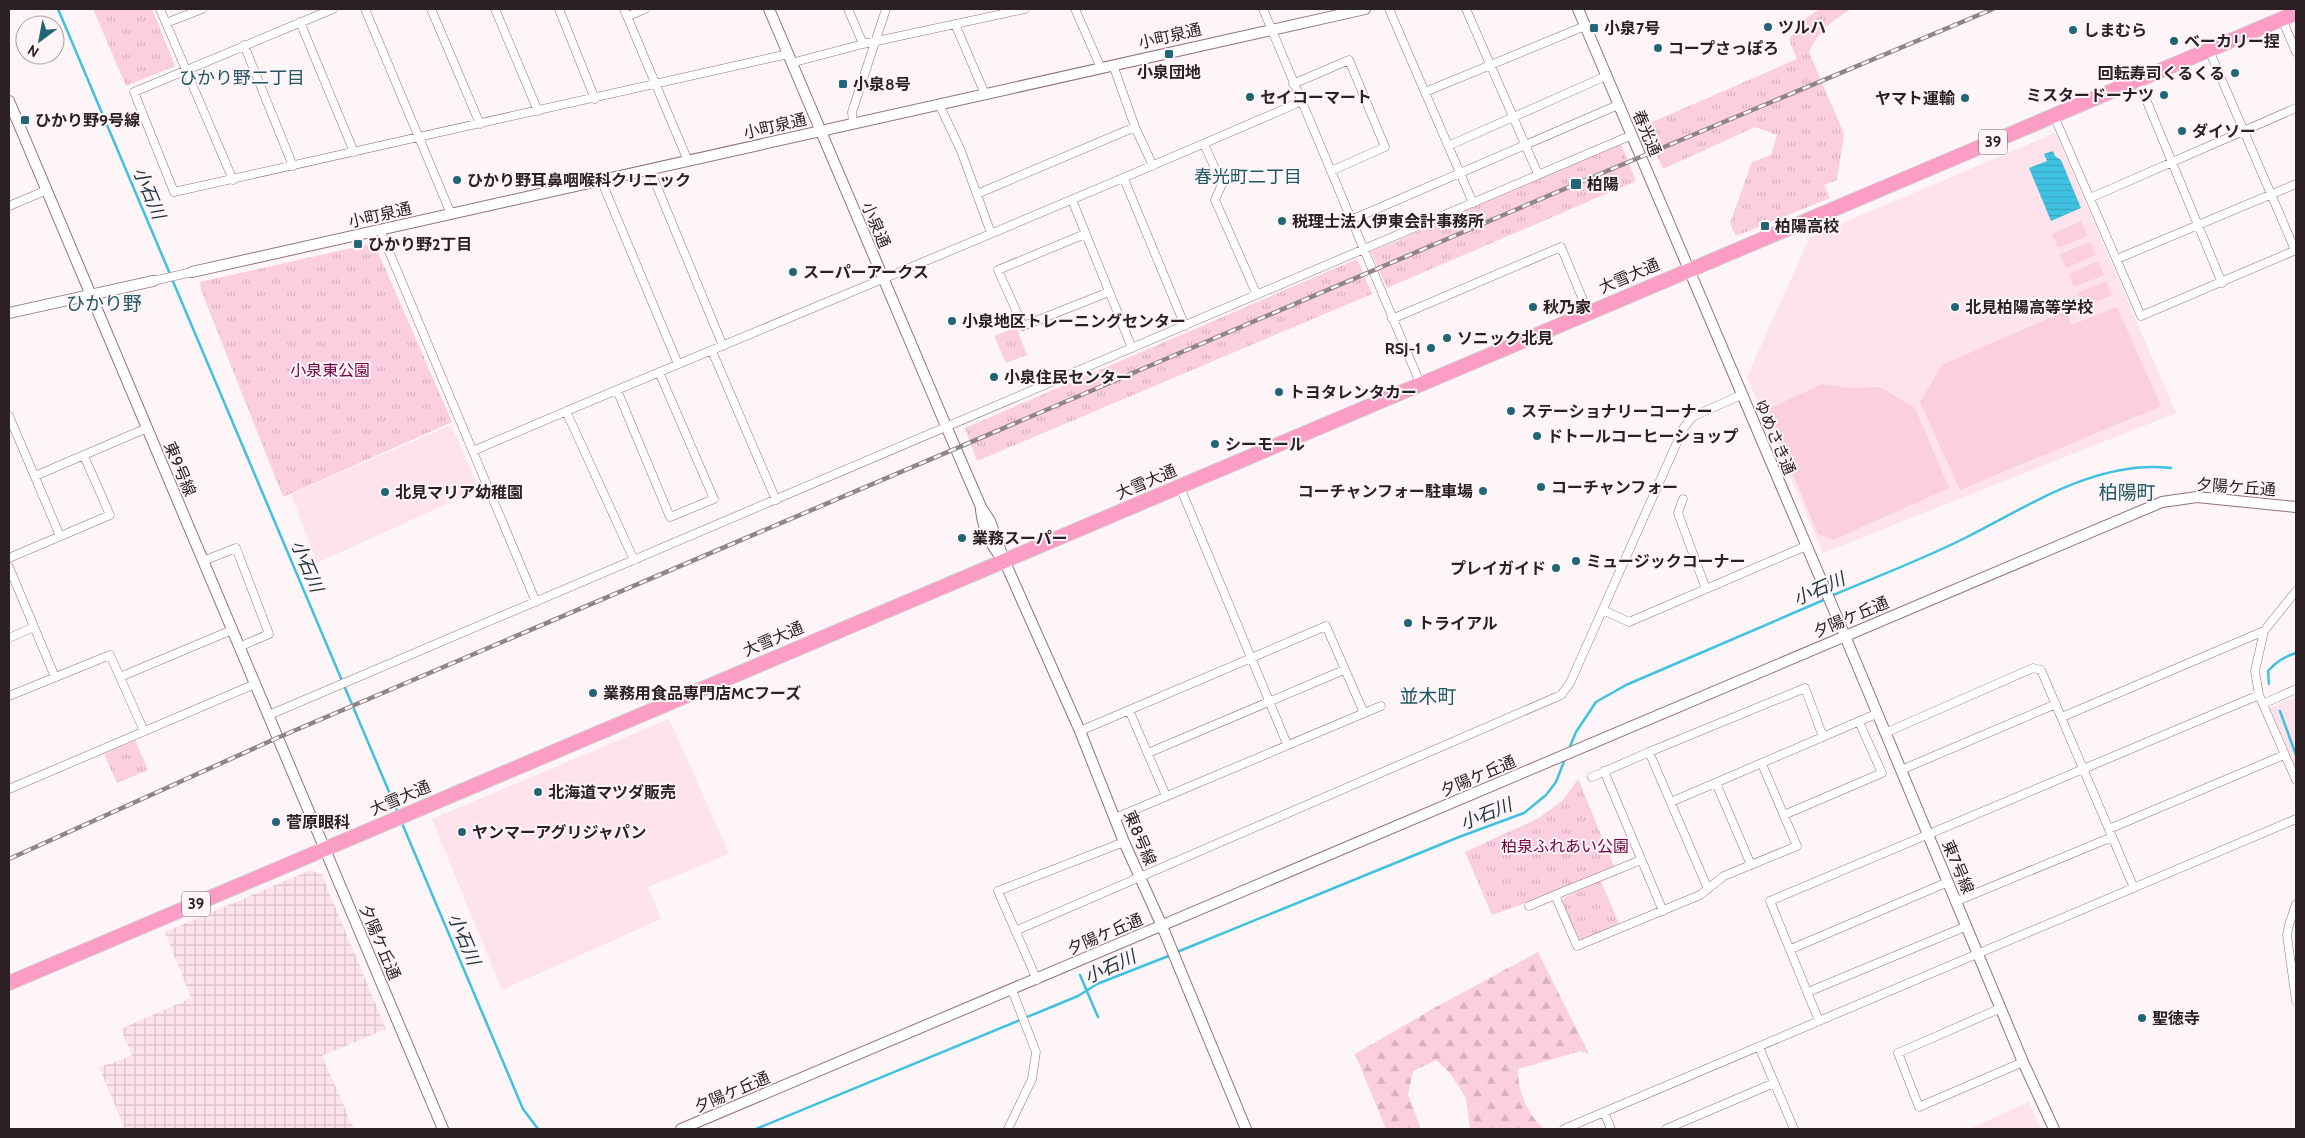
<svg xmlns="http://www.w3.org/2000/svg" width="2305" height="1138" viewBox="0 0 2305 1138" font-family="Cabin,'Noto Sans JP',sans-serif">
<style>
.built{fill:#fee2ec}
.industrial{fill:url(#industrial-grid)}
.grass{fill:url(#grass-tufts)}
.forest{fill:url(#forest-firs)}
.pitch{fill:#fccfe0}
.water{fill:url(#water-rules)}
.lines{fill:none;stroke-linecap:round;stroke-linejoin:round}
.stream{stroke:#3fc2e2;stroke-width:2.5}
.street-casing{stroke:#94717e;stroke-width:9}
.secondary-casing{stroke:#94717e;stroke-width:12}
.highway-casing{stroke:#d5d2d3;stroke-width:16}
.street{stroke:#fff;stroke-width:8}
.secondary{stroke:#fff;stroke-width:10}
.highway{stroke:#fb9dc4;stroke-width:14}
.rail-casing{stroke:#8f8588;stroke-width:4.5}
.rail{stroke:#fdf5f7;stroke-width:2.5;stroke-dasharray:8;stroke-linecap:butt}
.poi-dot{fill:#216576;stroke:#fdf5f7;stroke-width:2}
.labels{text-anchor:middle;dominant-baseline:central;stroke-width:4;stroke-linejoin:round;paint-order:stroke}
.shield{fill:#fdf5f7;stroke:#6b6064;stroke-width:1}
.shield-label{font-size:15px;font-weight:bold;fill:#2d2025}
.poi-label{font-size:16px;font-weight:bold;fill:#2d2025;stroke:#fdf5f7;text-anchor:start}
.street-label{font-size:16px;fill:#2d2025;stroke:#fdf5f7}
.park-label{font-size:16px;fill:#720043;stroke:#fdf5f7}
.neighbourhood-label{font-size:18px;fill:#225765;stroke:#fdf5f7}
.water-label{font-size:18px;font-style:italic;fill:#1c3138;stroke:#fdf5f7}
.quarter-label{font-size:19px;fill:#225765;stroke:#fdf5f7}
</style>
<defs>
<pattern id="industrial-grid" width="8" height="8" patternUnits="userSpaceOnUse" patternTransform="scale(1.25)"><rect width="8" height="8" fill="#fee2ec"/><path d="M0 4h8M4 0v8" fill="none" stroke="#dac2ca"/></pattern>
<pattern id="grass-tufts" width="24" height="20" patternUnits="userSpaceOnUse" patternTransform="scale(1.25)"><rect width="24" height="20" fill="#fccfe0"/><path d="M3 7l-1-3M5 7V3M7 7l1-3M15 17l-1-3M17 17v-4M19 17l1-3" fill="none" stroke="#d8b1c0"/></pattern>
<pattern id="forest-firs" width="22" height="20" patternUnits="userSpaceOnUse" patternTransform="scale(1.25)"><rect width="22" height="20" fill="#fccfe0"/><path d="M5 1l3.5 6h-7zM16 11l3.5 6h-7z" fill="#d8b1c0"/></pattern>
<pattern id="water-rules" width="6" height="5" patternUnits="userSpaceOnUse" patternTransform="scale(1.25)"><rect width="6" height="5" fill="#3fc2e2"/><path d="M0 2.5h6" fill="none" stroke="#38a6c2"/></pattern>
</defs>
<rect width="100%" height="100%" fill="#fdf5f7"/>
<path class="built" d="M2055 133 2176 413 1823 553 1747 377 1810 237Z
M451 425 479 489 317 563 291 494Z
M2296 697V767L2270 708Z
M669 719 729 854 648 887 661 919 502 990 432 819Z
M2029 1102 2041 1129H1969Z"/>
<path class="industrial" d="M311 870 322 875 386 1029 322 1056 354 1129H125L99 1067 132 1056 121 1029 191 998 165 932Z"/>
<path class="grass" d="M93 9H152L175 66 126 86Z
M1820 9H1850C1833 21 1817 32 1809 52L1844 134 1837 180 1824 185 1830 198 1736 236 1730 223 1752 162 1771 155 1777 135 1755 127 1663 169 1643 126 1797 59 1789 39 1805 19Z
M1621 144 1636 181 1387 288 1371 252Z
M374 243 452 422 283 497 201 290 200 282Z
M1357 259 1372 294 977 461 965 428Z
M1016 327 1027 355 1006 363 994 336Z
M135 740 148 770 117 783 104 754Z
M1578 779 1614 866 1526 903 1492 915 1465 852 1539 818 1563 800Z
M1601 881 1619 924 1581 940 1577 939 1562 902 1565 897Z"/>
<path class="forest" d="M1538 952 1589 1054 1581 1051 1518 1069C1517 1089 1528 1117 1545 1129H1470L1466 1098 1450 1073 1436 1060 1413 1071 1408 1094 1421 1129H1386L1355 1054 1434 1008Z"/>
<path class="pitch" d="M2081 221 2087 236 2058 248 2052 234Z
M2090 242 2096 255 2066 268 2060 254Z
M2098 261 2104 275 2074 287 2069 274Z
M2106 281 2112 295 2083 307 2077 293Z
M2117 307 2161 406 1960 490 1920 402 1942 365 2065 311 2071 325Z
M1822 384 1849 388 1880 387 1915 408 1949 488 1833 540 1818 534 1766 410Z"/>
<path class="water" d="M2053 151 2055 156 2061 160 2081 208 2051 221 2029 168 2047 161 2044 154Z"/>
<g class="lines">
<path class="stream" d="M58 9 170 274
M172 279 398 813
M1831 596C1876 577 1921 560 1965 538 2027 507 2097 459 2171 468
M2269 684 2268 671C2277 661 2284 657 2296 653
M2280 711 2296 755
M1569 749 1576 732 1596 702 1626 685 1826 599
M401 821 523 1109 538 1129
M1177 952 1459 837 1524 813 1546 795 1556 782 1565 759
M1080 975 1098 1017
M756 1129 1078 996 1097 984 1171 955"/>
<g class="street-casing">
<path id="street" d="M160 9 233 180
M333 9 134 92 174 192 788 54
M365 9 451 214
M431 9 480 124
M495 9 538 111
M559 9 595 99
M624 9 688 161
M848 9 863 44 1025 9
M1075 9 1101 68
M1263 9 1420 383
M1389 9 1473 203
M1466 9 1538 174
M628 16 645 9
M2282 19 2296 52
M300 22 354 152
M166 23 202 9
M955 24 985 94
M244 45 293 166
M2209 50 2295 250
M791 63 863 44
M1113 65 1135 127 1153 166
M2138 80 2222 283
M1293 84 1349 60 1385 147 1331 171
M1425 92 1585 26
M939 104 961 151 991 233
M2054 116 2141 316 2296 250
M853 124 852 112 886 9
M1204 144 1222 184 1215 200 1257 295
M1448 146 1606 76
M650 170 723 346
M1124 179 1185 326
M601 180 678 364
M977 194 1135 127
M2090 198 2296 108
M1072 200 1132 348
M9 206 47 190
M1351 220 1618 105
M380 230 536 602
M1085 234 998 270 1023 326 1109 292
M2117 259 2296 184
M153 281 192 272
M1392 319 1561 247 1588 312
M712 351 776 500
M617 390 670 517 714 499 659 372
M566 411 634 560
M9 416 60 536
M473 451C748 333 1026 222 1300 102
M35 476 147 428
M1180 487 1287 744
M1683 499 1678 513 1706 589
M9 558 110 515 84 456
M203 561 236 548 269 634 239 647
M9 567 55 677
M2296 591 2264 631 2255 671 2259 695 2296 780
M1603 610 1629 622 1806 546
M9 638 34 627
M120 677 232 630
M9 696 110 655 144 731
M2263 704 2296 689
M1129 710 1166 796
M269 715 1632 135
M2062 717 2264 631
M1080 731 1326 626 1364 713
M1885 733 2033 668 2041 670 2134 888
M1649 752 1805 688 1823 737
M1148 753 1344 670
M1901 770 2056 704
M1604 771 1663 911
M1592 777 1649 752 1708 889
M1716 783 1751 865
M9 789 255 684
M1671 802 1876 714
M1784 815 1882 773 1859 722
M1115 818 1381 706
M2109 829 2284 755
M1641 860 1555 895 1577 946 1700 895 1724 876 1797 846 1762 764
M1957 901 2112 837
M2296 904 2289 925 2287 935 2296 1001
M1529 906 1555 895
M1015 931 1561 695 1570 683 1683 429 1692 417 1741 395
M1791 949 1948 882
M1037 980 998 891 1124 842
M1808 992 1967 926
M2001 1008 1898 1053 1919 1107 2023 1062
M1819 1021 1770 901 2259 695
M1759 1047 1794 1129
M1604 1112 1611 1129
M1008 1129 1032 1079 1036 1052 1012 990
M1564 1129 2296 819
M1666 1129 1774 1083"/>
</g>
<g class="secondary-casing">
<path id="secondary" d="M769 9 946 426 981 507 990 521 1004 560 1080 731 1124 842 1162 926 1246 1129
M1578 9 1845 636 2023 1062 2054 1129
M9 101 443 1129
M192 272 1365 9
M9 313 153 281
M981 510C983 528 989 542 1000 556
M681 1129 2162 502 2197 497 2296 507"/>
</g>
<g class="highway-casing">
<path id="highway" d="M9 983 2296 13"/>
</g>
<use href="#street" class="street"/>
<use href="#secondary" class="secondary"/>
<use href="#highway" class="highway"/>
<g class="rail-casing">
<path id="rail" d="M9 859 277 738 1576 184 1993 9"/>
</g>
<use href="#rail" class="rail"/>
</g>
<g class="poi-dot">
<circle cx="1768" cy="27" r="5"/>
<rect x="1589" y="23" width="10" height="10" rx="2.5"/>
<circle cx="2073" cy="30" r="5"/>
<circle cx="2174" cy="41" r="5"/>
<circle cx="1658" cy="48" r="5"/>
<rect x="1164" y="49" width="10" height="10" rx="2.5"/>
<circle cx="2235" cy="73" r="5"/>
<rect x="838" y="79" width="10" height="10" rx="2.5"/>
<circle cx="2164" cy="95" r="5"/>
<circle cx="1250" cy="97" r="5"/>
<circle cx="1965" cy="98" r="5"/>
<rect x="20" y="115" width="10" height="10" rx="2.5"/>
<circle cx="2182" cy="131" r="5"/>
<circle cx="457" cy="180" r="5"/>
<rect x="1570" y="178" width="12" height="12" rx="2.5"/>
<circle cx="1282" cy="221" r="5"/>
<rect x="1760" y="221" width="10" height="10" rx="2.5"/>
<rect x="353" y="239" width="10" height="10" rx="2.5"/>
<circle cx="793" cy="272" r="5"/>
<circle cx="1533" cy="307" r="5"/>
<circle cx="1955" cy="307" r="5"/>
<circle cx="952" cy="321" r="5"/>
<circle cx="1447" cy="338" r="5"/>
<circle cx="1431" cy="348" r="5"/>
<circle cx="994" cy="377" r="5"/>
<circle cx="1279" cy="392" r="5"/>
<circle cx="1511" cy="411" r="5"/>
<circle cx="1537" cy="436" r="5"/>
<circle cx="1215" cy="444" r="5"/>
<circle cx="1541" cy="487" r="5"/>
<circle cx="1483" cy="491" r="5"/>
<circle cx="385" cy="492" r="5"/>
<circle cx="962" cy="538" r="5"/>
<circle cx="1576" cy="561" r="5"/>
<circle cx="1556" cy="568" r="5"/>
<circle cx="1408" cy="623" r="5"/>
<circle cx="593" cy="693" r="5"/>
<circle cx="538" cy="792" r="5"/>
<circle cx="276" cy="822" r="5"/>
<circle cx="462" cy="832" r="5"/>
<circle cx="2142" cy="1018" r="5"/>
</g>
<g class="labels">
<g class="shield">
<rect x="1979" y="129.5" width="28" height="25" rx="4"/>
<rect x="182" y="891.5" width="28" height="25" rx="4"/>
</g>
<g class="shield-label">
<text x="1993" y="142">39</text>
<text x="196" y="904">39</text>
</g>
<g class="poi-label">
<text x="1778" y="27">ツルハ</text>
<text x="1604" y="28">小泉7号</text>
<text x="2083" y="30">しまむら</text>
<text x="2184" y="41">ベーカリー捏</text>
<text x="1668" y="48">コープさっぽろ</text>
<text x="1169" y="72" text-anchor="middle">小泉団地</text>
<text x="2225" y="73" text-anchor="end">回転寿司くるくる</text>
<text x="853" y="84">小泉8号</text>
<text x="2154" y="95" text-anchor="end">ミスタードーナツ</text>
<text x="1260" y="97">セイコーマート</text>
<text x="1955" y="98" text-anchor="end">ヤマト運輸</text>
<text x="35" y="120">ひかり野9号線</text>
<text x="2192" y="131">ダイソー</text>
<text x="467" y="180">ひかり野耳鼻咽喉科クリニック</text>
<text x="1587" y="184">柏陽</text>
<text x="1292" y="221">税理士法人伊東会計事務所</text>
<text x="1775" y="226">柏陽高校</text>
<text x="368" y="244">ひかり野2丁目</text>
<text x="803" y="272">スーパーアークス</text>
<text x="1543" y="307">秋乃家</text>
<text x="1965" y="307">北見柏陽高等学校</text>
<text x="962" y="321">小泉地区トレーニングセンター</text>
<text x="1457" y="338">ソニック北見</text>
<text x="1421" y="348" text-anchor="end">RSJ-1</text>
<text x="1004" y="377">小泉住民センター</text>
<text x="1289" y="392">トヨタレンタカー</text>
<text x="1521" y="411">ステーショナリーコーナー</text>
<text x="1547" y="436">ドトールコーヒーショップ</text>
<text x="1225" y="444">シーモール</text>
<text x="1551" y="487">コーチャンフォー</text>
<text x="1473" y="491" text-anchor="end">コーチャンフォー駐車場</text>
<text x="395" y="492">北見マリア幼稚園</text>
<text x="972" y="538">業務スーパー</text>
<text x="1586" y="561">ミュージックコーナー</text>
<text x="1546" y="568" text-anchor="end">プレイガイド</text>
<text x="1418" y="623">トライアル</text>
<text x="603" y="693">業務用食品専門店MCフーズ</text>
<text x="548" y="792">北海道マツダ販売</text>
<text x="286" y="822">菅原眼科</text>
<text x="472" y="832">ヤンマーアグリジャパン</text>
<text x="2152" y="1018">聖徳寺</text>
</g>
<g class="street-label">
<text transform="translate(1170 36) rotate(-13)">小町泉通</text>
<text transform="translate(775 126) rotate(-13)">小町泉通</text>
<text transform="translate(1647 133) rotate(67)">春光通</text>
<text transform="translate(380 215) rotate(-13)">小町泉通</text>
<text transform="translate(876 225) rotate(67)">小泉通</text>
<text transform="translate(1629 276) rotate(-23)">大雪大通</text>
<text transform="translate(1775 437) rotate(67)">ゆめさき通</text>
<text transform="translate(180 469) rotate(67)">東9号線</text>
<text transform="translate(1146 482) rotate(-23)">大雪大通</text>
<text transform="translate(2236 487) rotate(4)">夕陽ケ丘通</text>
<text transform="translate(1851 617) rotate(-23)">夕陽ケ丘通</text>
<text transform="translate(773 639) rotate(-23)">大雪大通</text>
<text transform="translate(1478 776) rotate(-23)">夕陽ケ丘通</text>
<text transform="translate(400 798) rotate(-23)">大雪大通</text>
<text transform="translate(1140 838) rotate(67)">東8号線</text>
<text transform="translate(1958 867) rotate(67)">東7号線</text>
<text transform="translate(1105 934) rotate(-23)">夕陽ケ丘通</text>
<text transform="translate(380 942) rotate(67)">夕陽ケ丘通</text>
<text transform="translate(732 1092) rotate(-23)">夕陽ケ丘通</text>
</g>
<g class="park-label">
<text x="330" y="370">小泉東公園</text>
<text x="1565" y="846">柏泉ふれあい公園</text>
</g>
<g class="neighbourhood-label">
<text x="242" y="78">ひかり野二丁目</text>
<text x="1248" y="177">春光町二丁目</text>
</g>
<g class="water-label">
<text transform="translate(149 193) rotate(67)">小石川</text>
<text transform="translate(307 566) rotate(67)">小石川</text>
<text transform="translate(1819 589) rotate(-24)">小石川</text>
<text transform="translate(1486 814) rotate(-22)">小石川</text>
<text transform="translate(464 939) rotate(67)">小石川</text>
<text transform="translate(1110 967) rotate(-25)">小石川</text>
</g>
<g class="quarter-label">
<text x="104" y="303">ひかり野</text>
<text x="2127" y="492">柏陽町</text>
<text x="1428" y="696">並木町</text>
</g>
</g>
<rect width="2305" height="1138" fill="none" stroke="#2d2025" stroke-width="20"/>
<g transform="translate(40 40) rotate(212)"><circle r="24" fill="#fdf5f7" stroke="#aaa0a3"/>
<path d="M0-4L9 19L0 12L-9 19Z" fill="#216576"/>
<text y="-8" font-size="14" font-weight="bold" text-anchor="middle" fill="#2d2025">N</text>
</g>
</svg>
